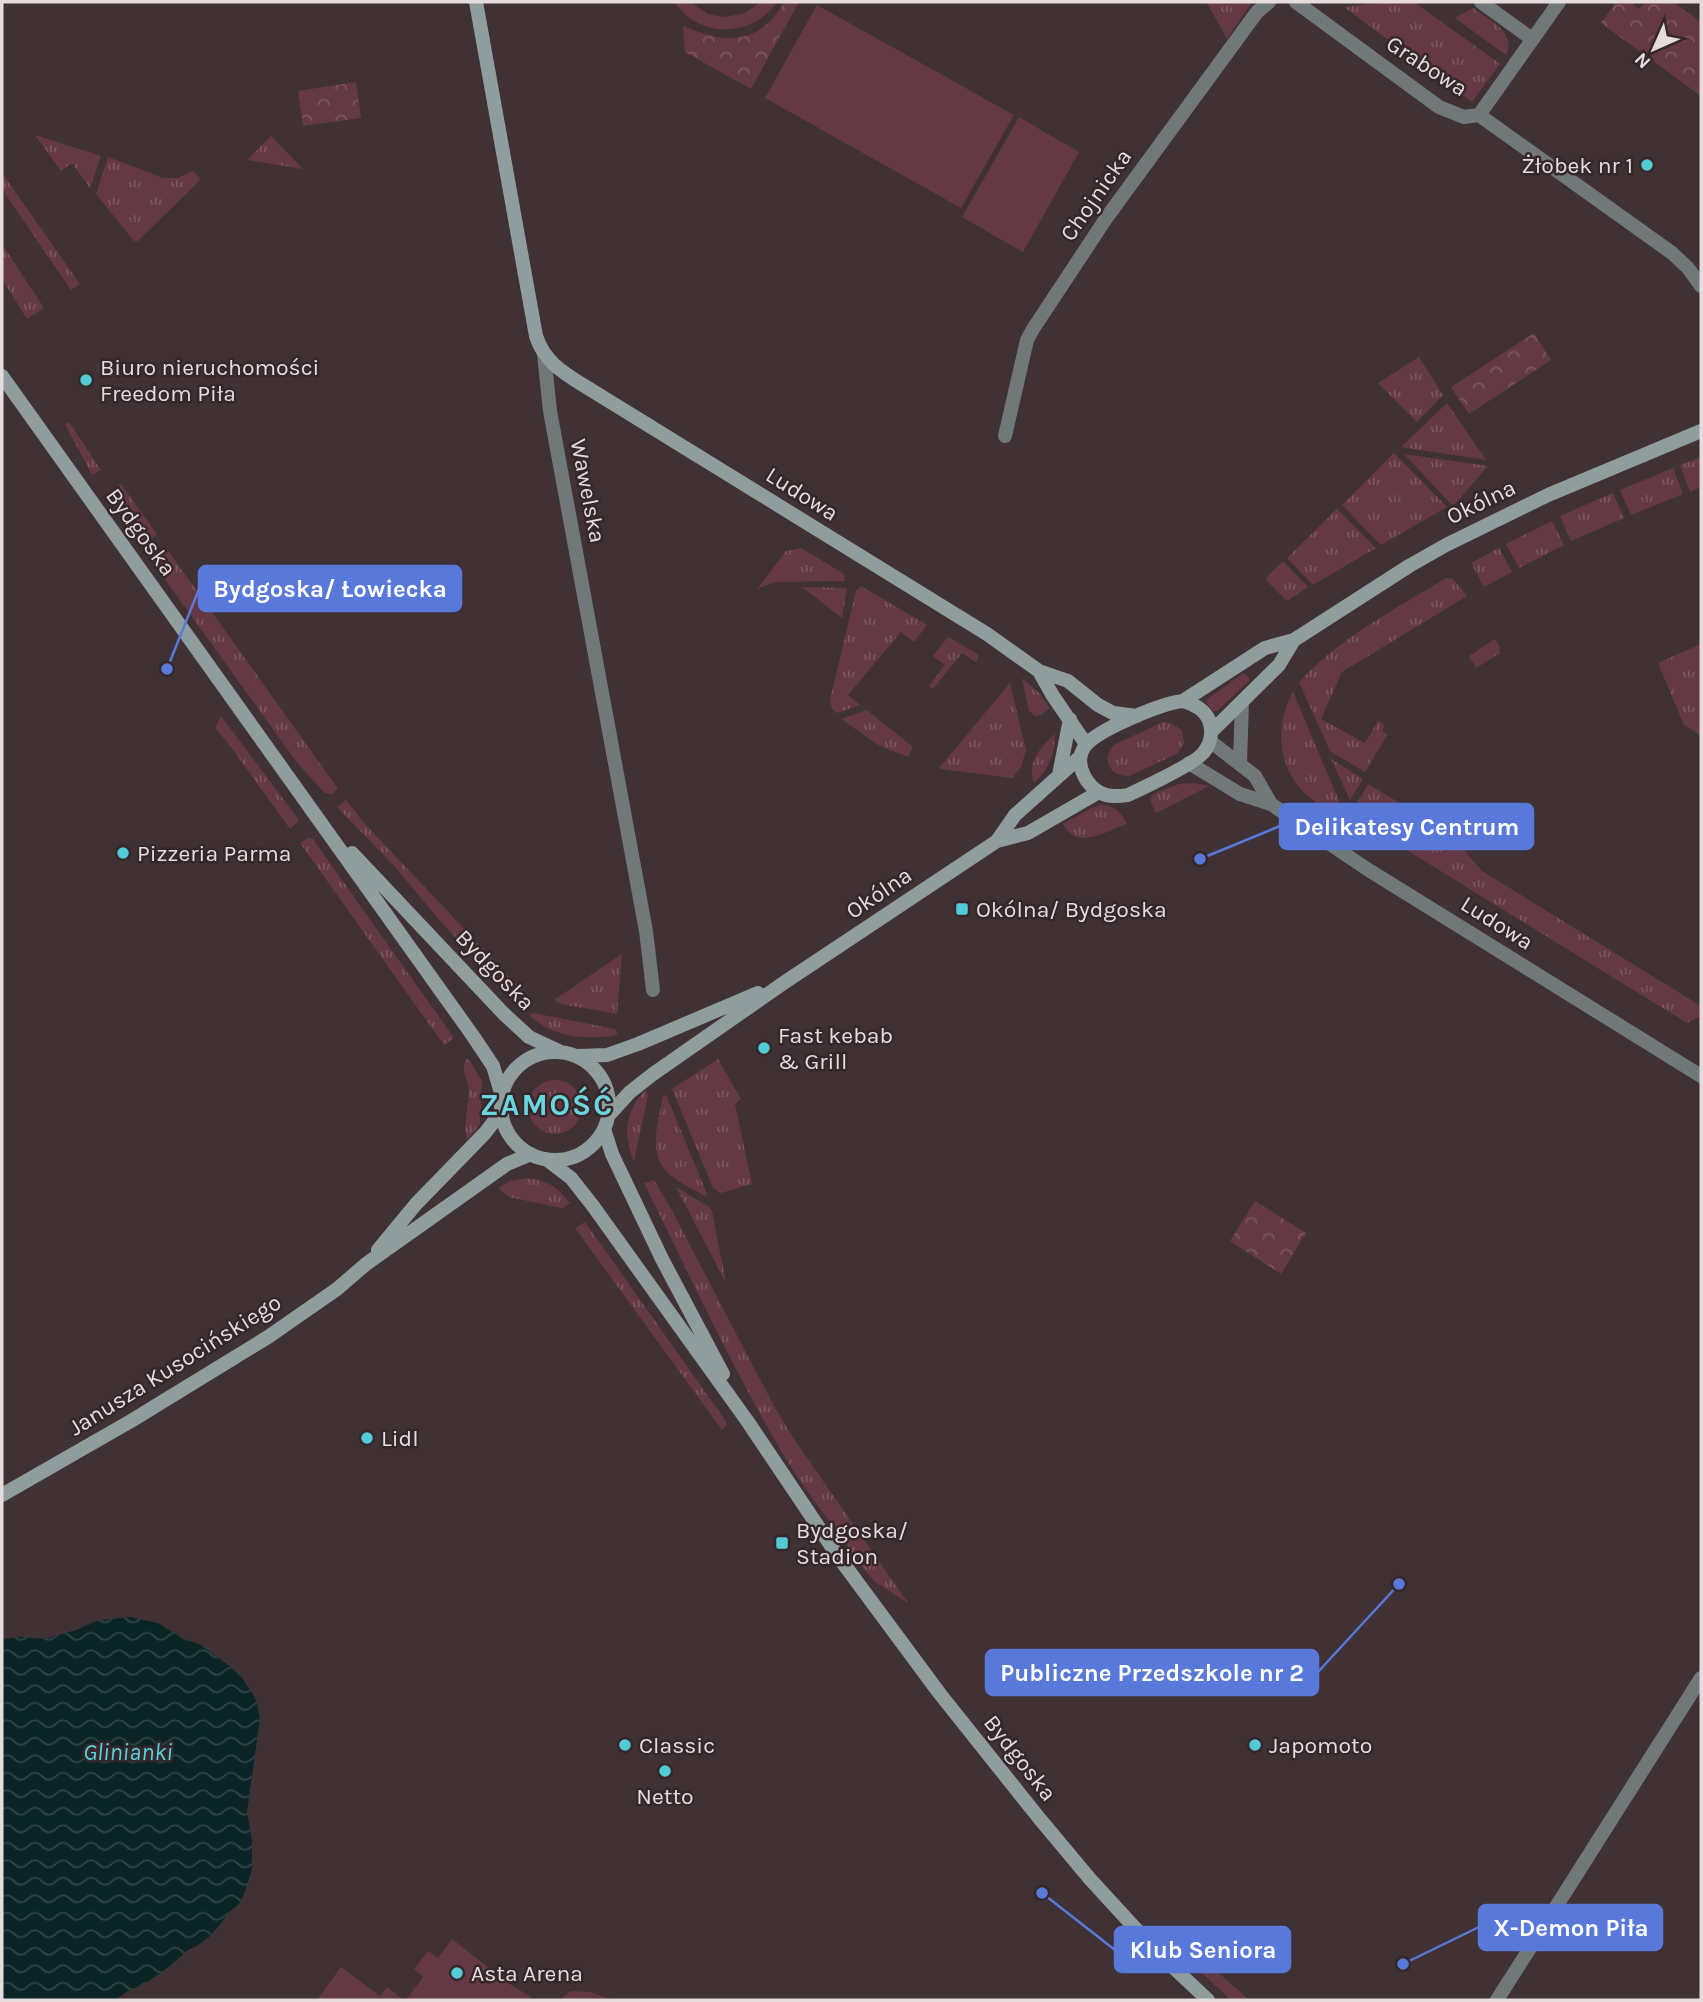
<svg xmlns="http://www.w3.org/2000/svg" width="1703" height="2002" viewBox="0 0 1703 2002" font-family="Karla,sans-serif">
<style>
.grass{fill:url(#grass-tufts)}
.forest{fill:url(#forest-crowns)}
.pitch{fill:#653944}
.water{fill:url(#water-waves)}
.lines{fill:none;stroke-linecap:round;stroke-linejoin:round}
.street{stroke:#707879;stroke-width:14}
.secondary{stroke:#909d9e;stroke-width:14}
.poi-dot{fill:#52cbd7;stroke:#35272a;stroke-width:2.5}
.labels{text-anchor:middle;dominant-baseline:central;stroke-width:5;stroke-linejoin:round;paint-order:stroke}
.street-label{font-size:23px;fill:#e6dcde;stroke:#35272a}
.poi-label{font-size:23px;fill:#e6dcde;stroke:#35272a;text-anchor:start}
.water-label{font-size:24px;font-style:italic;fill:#57d2de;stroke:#35272a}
.district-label{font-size:30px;font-weight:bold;letter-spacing:2px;fill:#6ad6e1;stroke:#35272a}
.leader{fill:none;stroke:#5979da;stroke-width:2.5}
.callout-dot{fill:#5979da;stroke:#35272a;stroke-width:2.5}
.callout{fill:#5979da;stroke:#5979da;stroke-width:2.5}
.callout-label{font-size:24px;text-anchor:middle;font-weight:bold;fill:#fff}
</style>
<defs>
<pattern id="grass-tufts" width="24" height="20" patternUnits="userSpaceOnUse" patternTransform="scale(1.75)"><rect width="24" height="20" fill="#653944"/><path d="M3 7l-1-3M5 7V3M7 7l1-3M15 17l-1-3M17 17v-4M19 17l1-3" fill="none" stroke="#7b555f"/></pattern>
<pattern id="forest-crowns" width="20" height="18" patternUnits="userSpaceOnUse" patternTransform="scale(1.75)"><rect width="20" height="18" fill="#653944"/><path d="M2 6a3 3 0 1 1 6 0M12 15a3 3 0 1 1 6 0" fill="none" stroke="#7b555f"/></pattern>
<pattern id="water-waves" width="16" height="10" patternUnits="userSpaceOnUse" patternTransform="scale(1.75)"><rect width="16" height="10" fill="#0b2527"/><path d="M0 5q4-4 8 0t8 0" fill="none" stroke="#2f4446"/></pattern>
</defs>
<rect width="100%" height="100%" fill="#403134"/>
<path class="grass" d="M1208 2H1252L1227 39 1207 3Z
M1382 2H1414L1500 64 1472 102 1344 7Z
M1473 8C1489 20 1517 32 1506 55L1455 18Z
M35 135 101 156 90 188 72 163 61 171Z
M271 136 303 169 247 160Z
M108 157 163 178H178L193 171 201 179 138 241H134L96 194Z
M2 173 80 284 71 290 2 189Z
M2 244 44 308 27 319 2 279Z
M1419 357 1443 395 1417 422 1378 383Z
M1447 403 1486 460 1401 447Z
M69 422 101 470 92 475 65 424Z
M1394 453 1447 507 1381 545 1342 505Z
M1404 454 1488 466 1456 503 1452 505Z
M1701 457V487L1690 492 1680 465Z
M1673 468 1683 494 1631 515 1620 490Z
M121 484 157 534 143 545 106 494Z
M1613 493 1624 518 1571 541 1560 516Z
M1337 509 1376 548 1313 585 1287 558Z
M1552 521 1564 545 1519 568 1506 544Z
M801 548 844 574 845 581 775 582 757 589 786 551Z
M1499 548 1512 572 1484 587 1471 563Z
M167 549 338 789 332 794 325 793 299 765 151 560Z
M1283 561 1308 587 1287 601 1265 579Z
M1446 578 1453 579 1467 596 1342 672 1321 719 1365 743 1378 721 1385 725 1382 731 1388 734 1365 772 1330 751 1299 682C1339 638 1396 609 1446 578Z
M861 586 927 625 914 642 901 632 848 695 860 705 837 713 832 709 830 700 856 591Z
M802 587 847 588 842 618Z
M948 637 979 655 976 662 962 653 933 689 929 686 945 665 933 656Z
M1495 639 1499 646 1500 653 1476 668 1469 656Z
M1701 644V735L1684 725 1658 663Z
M1244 673 1250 680 1217 711H1213L1206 703 1207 699Z
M1022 678 1039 693 1050 708 1041 715 1035 716 1029 711Z
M1010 683 1026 750 1021 767 1012 778 940 769 939 768Z
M1293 692 1345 815C1288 800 1265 743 1293 692Z
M867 710 913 747 908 757 878 745 841 719Z
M221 716 299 820 290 829 231 747 215 728Z
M1163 722 1171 723 1182 730 1184 743 1177 754 1129 776C1109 776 1101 759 1114 745Z
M1055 734C1055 754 1049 769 1034 783 1026 763 1041 746 1055 734Z
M1331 759 1363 779 1350 800Z
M1194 783 1209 786 1156 813 1150 800 1153 794 1179 784Z
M1368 784 1449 833 1482 871 1701 1006V1016L1687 1023 1358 820 1354 808Z
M346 800 365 824 522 990 511 998 441 922 396 868 337 807Z
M1101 805C1114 805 1121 812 1127 824 1104 832 1077 851 1063 824L1092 808Z
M308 838 313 839 454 1038 444 1045 300 843Z
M622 954 617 1014 561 1004 554 1000Z
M533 1013 615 1029 618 1035C587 1040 553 1038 529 1015Z
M468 1058 482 1081 480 1124 467 1140C462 1121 471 1102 468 1084 465 1073 460 1068 468 1058Z
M718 1059 741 1099 735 1104 752 1184 721 1193 713 1188 672 1089Z
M528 1107a27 27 0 1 1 54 0a27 27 0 1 1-54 0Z
M646 1090 648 1095 634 1162C623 1136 624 1111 646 1090Z
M666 1095 707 1194 705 1196C693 1189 677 1182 667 1172 647 1151 659 1121 663 1096Z
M527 1178C549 1181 556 1186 570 1203L563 1208 557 1207 509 1197 498 1188 510 1181Z
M654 1180 669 1205 775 1408 796 1442 908 1603 875 1582 866 1572C839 1533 807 1494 783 1454 731 1366 689 1274 644 1183Z
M676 1187 709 1207 712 1211 726 1283Z
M585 1222 725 1420 727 1425 722 1430 575 1228Z
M1167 1927 1175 1934 1249 2000H1231L1177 1950 1163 1934Z"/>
<path class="forest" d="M784 2H799L751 89 685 52 683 26C725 44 759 46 784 2Z
M1616 2H1630L1639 9 1645 2H1673L1701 22V96L1601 23Z
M356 82 361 118 303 126 298 91Z
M1534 333 1551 360 1469 414 1451 387Z
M1255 1201 1306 1233 1281 1274 1230 1241Z"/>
<path class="pitch" d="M674 2H690L708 14 723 17 743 14 761 2H777C751 38 700 39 674 2Z
M817 5 1014 115 961 208 765 98Z
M1019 117 1079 152 1023 252 962 217Z
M452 1939 507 1982 535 2000H406L423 1977 414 1969 428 1951 438 1958Z
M341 1967 380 1996 387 1987 404 2000H317Z
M571 1991 590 1992 613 2000H560Z"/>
<path class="water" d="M130 1617 158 1623 182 1638 201 1645 232 1668 242 1678 254 1696 257 1703 260 1719 247 1812 252 1840V1869L246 1889 239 1904 227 1914 223 1921 210 1936 197 1946 188 1950 168 1968 144 1984 128 1991 115 2000H2V1639L19 1637 45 1639 76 1630 99 1620Z"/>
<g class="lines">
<path class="street" d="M1296 2 1439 107 1464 117 1479 115 1672 253 1688 268 1701 286
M1481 2 1532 39
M1479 115 1559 2
M544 354 550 411 646 931 653 990
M1005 436 1027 340 1033 329 1107 217 1257 12 1269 2
M1210 741 1255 776 1271 804
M1189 763 1240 794 1271 804 1367 869 1701 1076
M1240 763 1242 702
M1497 2000 1701 1678"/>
<path class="secondary" d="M476 2 536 336C544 361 562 372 583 385L987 634 1039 671 1068 681 1098 705 1113 713 1137 716
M2 376 473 1036 493 1066 502 1096
M1039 671 1053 696 1086 744
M1183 701 1265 648 1294 640 1409 566 1446 545 1548 495 1701 431
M1183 701C1194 704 1204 709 1209 720 1213 731 1211 743 1204 752 1196 763 1143 788 1128 795 1120 796 1113 797 1106 795 1088 790 1072 764 1085 746 1097 730 1162 703 1183 701Z
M1211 732 1279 665 1294 640
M1059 775 1070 719
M997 841 1015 815 1080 757
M352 853 504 1014 529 1037 561 1052
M501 1106a54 54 0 1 1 108 0a54 54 0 1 1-108 0Z
M577 1056 607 1055 638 1044 758 993
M608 1116 630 1092 653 1074 785 982 997 841 1028 833 1099 792
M604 1129 612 1154 662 1259 723 1374
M546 1159 571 1178 593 1206 748 1422 840 1559 940 1694 1039 1818 1090 1879 1157 1952 1208 2000
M378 1250 416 1204 485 1133 502 1111
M2 1495 131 1421 268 1337 337 1289 366 1264 507 1164 531 1154"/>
</g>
<g class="poi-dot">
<circle cx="1647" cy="165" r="7"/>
<circle cx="86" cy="380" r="7"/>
<circle cx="123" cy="853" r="7"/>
<rect x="955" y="902" width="14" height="14" rx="3.5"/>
<circle cx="764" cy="1048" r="7"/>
<circle cx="367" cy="1438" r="7"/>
<rect x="775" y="1536" width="14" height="14" rx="3.5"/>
<circle cx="625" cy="1745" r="7"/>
<circle cx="1255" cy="1745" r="7"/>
<circle cx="665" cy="1771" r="7"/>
<circle cx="457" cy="1973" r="7"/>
</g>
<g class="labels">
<g class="street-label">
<text transform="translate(1427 66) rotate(33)">Grabowa</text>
<text transform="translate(1096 195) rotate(-55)">Chojnicka</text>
<text transform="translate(588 491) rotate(79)">Wawelska</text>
<text transform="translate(802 494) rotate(32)">Ludowa</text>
<text transform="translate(1481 502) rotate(-26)">Okólna</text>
<text transform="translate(141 532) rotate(54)">Bydgoska</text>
<text transform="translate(879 893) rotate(-34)">Okólna</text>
<text transform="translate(1497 923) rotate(32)">Ludowa</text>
<text transform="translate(495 970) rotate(46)">Bydgoska</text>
<text transform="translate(175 1365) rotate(-32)">Janusza Kusocińskiego</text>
<text transform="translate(1020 1758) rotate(52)">Bydgoska</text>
</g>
<g class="poi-label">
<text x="1633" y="165" text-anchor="end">Żłobek nr 1</text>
<text x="100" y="367">Biuro nieruchomości<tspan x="100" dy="26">Freedom Piła</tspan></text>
<text x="137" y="853">Pizzeria Parma</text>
<text x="976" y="909">Okólna/ Bydgoska</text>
<text x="778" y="1035">Fast kebab<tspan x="778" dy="26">&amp; Grill</tspan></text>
<text x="381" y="1438">Lidl</text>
<text x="796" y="1530">Bydgoska/<tspan x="796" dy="26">Stadion</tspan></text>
<text x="639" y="1745">Classic</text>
<text x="1269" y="1745">Japomoto</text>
<text x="665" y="1796" text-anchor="middle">Netto</text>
<text x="471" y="1973">Asta Arena</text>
</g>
<g class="water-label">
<text x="128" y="1752">Glinianki</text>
</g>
<g class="district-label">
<text x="547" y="1105">ZAMOŚĆ</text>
</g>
</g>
<path class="leader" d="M167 669L199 589M1200 859L1280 826M1399 1584L1318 1672M1403 1964L1479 1927M1042 1893L1115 1950"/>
<g class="callout-dot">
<circle cx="167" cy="669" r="7"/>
<circle cx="1200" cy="859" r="7"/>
<circle cx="1399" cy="1584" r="7"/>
<circle cx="1403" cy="1964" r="7"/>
<circle cx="1042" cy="1893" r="7"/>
</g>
<g class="callout">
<rect x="199" y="566" width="262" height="45" rx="7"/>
<rect x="1280" y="804" width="253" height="45" rx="7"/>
<rect x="986" y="1650" width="332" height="45" rx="7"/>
<rect x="1479" y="1905" width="183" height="45" rx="7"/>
<rect x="1115" y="1927" width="175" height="45" rx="7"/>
</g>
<g class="callout-label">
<text x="330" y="597">Bydgoska/ Łowiecka</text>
<text x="1407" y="835">Delikatesy Centrum</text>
<text x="1152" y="1681">Publiczne Przedszkole nr 2</text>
<text x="1571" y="1936">X-Demon Piła</text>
<text x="1203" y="1958">Klub Seniora</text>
</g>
<rect width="1703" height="2002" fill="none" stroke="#e6dcde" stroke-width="7"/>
<g transform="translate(1654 49) rotate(225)" stroke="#35272a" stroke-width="5" paint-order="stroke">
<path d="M0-5L12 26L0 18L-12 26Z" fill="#e6dcde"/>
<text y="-10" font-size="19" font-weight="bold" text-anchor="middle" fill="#e6dcde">N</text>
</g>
</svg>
